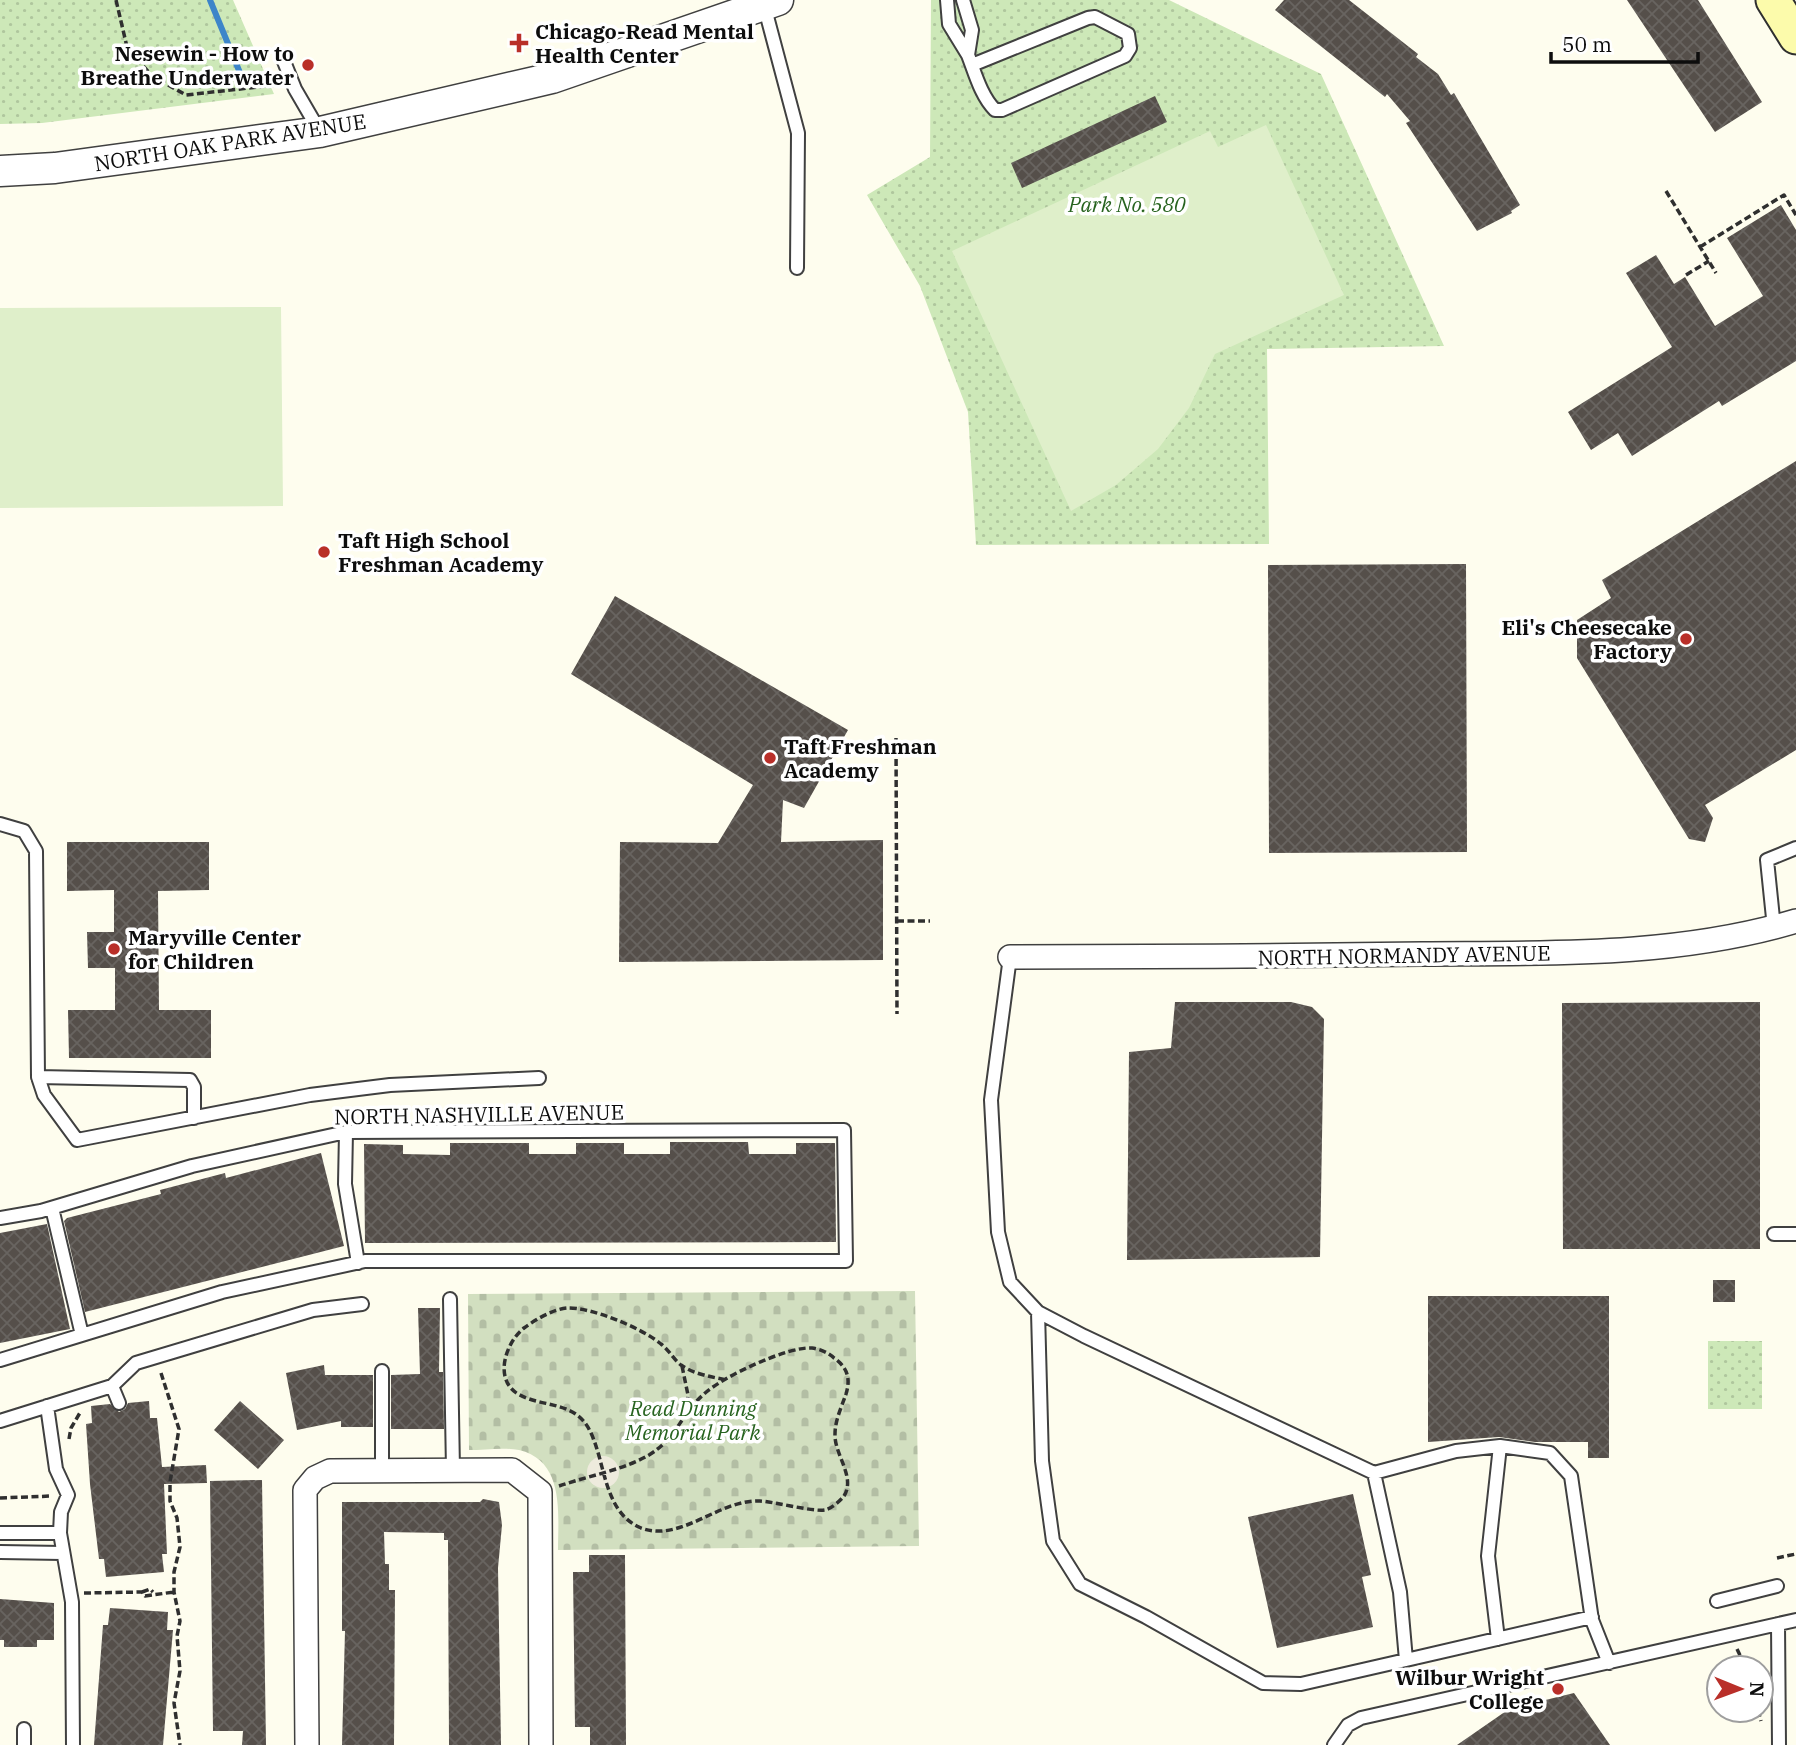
<svg xmlns="http://www.w3.org/2000/svg" width="1796" height="1745" viewBox="0 0 1796 1745" font-family="'IBM Plex Serif',serif">
<style>
.grass{fill:url(#grass-dots)}
.cemetery{fill:url(#cemetery-stones)}
.pitch{fill:#dfefca}
.plaza{fill:#eeebdd}
.lines{fill:none;stroke-linecap:round;stroke-linejoin:round}
.stream{stroke:#3d85c9;stroke-width:6}
.building{fill:url(#building-cross-hatch)}
.service-casing{stroke:#404040;stroke-width:16}
.minor-casing{stroke:#404040;stroke-width:26}
.tertiary-casing{stroke:#404040;stroke-width:33}
.secondary-casing{stroke:#2f2f2f;stroke-width:37}
.path{stroke:#2f2f2f;stroke-width:3.5;stroke-dasharray:7 3.5;stroke-linecap:butt}
.service{stroke:#fff;stroke-width:12}
.minor{stroke:#fff;stroke-width:23}
.tertiary{stroke:#fff;stroke-width:30}
.secondary{stroke:#fcfbab;stroke-width:33}
.poi-dot{fill:#b92f29;stroke:#fff;stroke-width:2.5}
.labels{text-anchor:middle;dominant-baseline:central;stroke-width:7;stroke-linejoin:round;paint-order:stroke}
.poi-label{font-size:21px;font-weight:bold;fill:#0d0d0d;stroke:#fff;text-anchor:start}
.street-label{font-size:21px;fill:#0d0d0d;stroke:#fff}
.park-label{font-size:21px;font-style:italic;fill:#27631f;stroke:#fff}
</style>
<defs>
<pattern id="grass-dots" width="8" height="8" patternUnits="userSpaceOnUse" patternTransform="scale(1.75)"><rect width="8" height="8" fill="#cde8b8"/><path d="M2 2h.1M6 6h.1" fill="none" stroke="#afc69d" stroke-width="1.8" stroke-linecap="round"/></pattern>
<pattern id="cemetery-stones" width="16" height="16" patternUnits="userSpaceOnUse" patternTransform="scale(1.75)"><rect width="16" height="16" fill="#d2dfc0"/><path d="M2 7V4a2 2 0 0 1 4 0v3zM10 15v-3a2 2 0 0 1 4 0v3z" fill="#b3bea4"/></pattern>
<pattern id="building-cross-hatch" width="8" height="8" patternUnits="userSpaceOnUse" patternTransform="scale(1.75)"><rect width="8" height="8" fill="#554f4a"/><path d="M0 0l8 8M0 8l8-8" fill="none" stroke="#686460"/></pattern>
</defs>
<rect width="100%" height="100%" fill="#fefdee"/>
<path class="grass" d="M0 0H233L274 94 42 123 0 124Z
M931 0H1169L1321 74 1444 346 1267 349 1269 544 976 545 968 412 920 286 867 195 930 157Z
M1708 1341H1762V1409H1708Z"/>
<path class="cemetery" d="M915 1291 919 1546 558 1550C558 1514 565 1461 519 1450 504 1447 484 1450 469 1450L468 1294Z"/>
<path class="pitch" d="M1266 125 1344 295 1215 354 1189 408 1158 449 1116 485 1071 511 952 251 1210 131 1218 147Z
M281 307 283 506 0 508V308Z"/>
<path class="plaza" d="M587 1472a16 16 0 1 1 32 0a16 16 0 1 1-32 0Z"/>
<g class="lines">
<path class="stream" d="M210 0 245 85"/>
</g>
<path class="building" d="M1284 0H1349L1418 54 1416 57 1438 74 1451 95 1454 93 1520 205 1511 211 1512 213 1477 231 1406 123 1410 121 1387 94 1385 97 1275 10Z
M1627 0H1698L1762 102 1715 132Z
M1155 96 1167 122 1022 188 1011 163Z
M1781 205 1796 230V361L1722 406 1719 401 1632 456 1618 433 1591 450 1568 412 1672 347 1626 273 1656 255 1674 284 1685 277 1715 326 1763 296 1727 238Z
M1796 461V750L1705 805 1713 818 1705 842 1689 839 1577 658V620L1611 598 1602 580Z
M1466 564 1467 852 1269 853 1268 565Z
M615 596 848 730 804 808 783 800 781 842 883 840V960L619 962 620 842 718 843 753 785 571 674Z
M67 842H209V890L158 891 159 1010H211V1058H69L68 1010H115V968H88L87 932H114V890L67 891Z
M1175 1002H1291L1312 1007 1324 1019 1320 1257 1127 1260 1129 1052 1171 1048Z
M1760 1002V1249H1563L1562 1003Z
M670 1142H748L749 1154H796V1143H835L836 1242 365 1243 364 1144 403 1145V1154L450 1155V1143H529V1154H576V1143H624V1154H670Z
M321 1153 344 1246 85 1312 64 1221 67 1218 161 1194 160 1190 225 1173 226 1178Z
M47 1224 70 1329 0 1343V1233Z
M1713 1280H1735V1302H1713Z
M1428 1296H1609V1458H1588V1442H1535L1499 1437 1428 1442Z
M418 1308H440L439 1372H443L444 1429H391V1375L420 1374Z
M324 1365 325 1375H373V1427H341V1421L297 1430 286 1373Z
M149 1401 150 1418H157L162 1467 206 1465 207 1483 164 1484 167 1554H162L164 1572 106 1577 104 1559H99L90 1484 86 1424 92 1423 91 1406 110 1404 119 1412 125 1409 128 1403Z
M240 1401 284 1440 258 1469 214 1430Z
M262 1480 266 1745H242L243 1731H213L210 1481Z
M1353 1494 1371 1575 1362 1577 1373 1627 1277 1648 1248 1517Z
M483 1499 499 1502 502 1525 498 1568 501 1745H449L448 1540H444V1533L384 1532 385 1564H389V1590H395L394 1745H342L345 1631H342V1502H480Z
M589 1555H625L626 1745H590V1727H575L573 1572H589Z
M0 1599 54 1603V1640H37V1647H4V1640H0Z
M110 1608 168 1612 167 1630H173L163 1745H94L103 1625H108Z
M1574 1693 1610 1745H1457L1509 1709Z"/>
<g class="lines">
<g class="service-casing">
<path id="service" d="M947 0 949 24 968 55 972 30 963 0
M764 5 798 133 797 268
M968 55C975 73 981 96 995 110H1002L1125 56 1130 48 1128 34 1095 17 1088 18 972 65
M283 59 295 89 320 132
M0 824 24 831 36 851 38 1077 44 1095 77 1140 310 1095 390 1085 539 1078
M1774 928 1767 860 1796 848
M1010 957 991 1100 998 1232 1010 1282 1038 1312 1084 1336 1374 1473 1400 1592 1406 1660 1592 1617
M38 1077 190 1080 194 1087V1118
M346 1132 345 1184 358 1263
M52 1208 82 1335
M0 1218 41 1211 192 1166 346 1132 844 1130 846 1261H365L222 1292 0 1360
M1774 1234H1796
M450 1299 453 1470
M1038 1312 1042 1461 1053 1541 1080 1584 1146 1617 1263 1683 1301 1684 1406 1660
M112 1386 119 1403
M47 1406 56 1469 68 1495 61 1512 60 1533 72 1602 73 1745
M0 1421 112 1386 136 1363 313 1310 362 1304
M382 1470V1371
M1374 1473 1456 1451 1500 1446 1550 1453 1571 1476 1592 1620 1609 1663
M0 1533H60
M0 1552 62 1553
M1717 1601 1777 1586
M1778 1624 1779 1745
M1498 1639 1488 1556 1500 1446
M24 1729V1745
M1334 1745 1348 1725 1361 1718 1796 1620"/>
</g>
<g class="minor-casing">
<path id="minor" d="M1010 957C1148 957 1285 956 1423 954 1548 953 1675 957 1796 921
M307 1745 305 1490 315 1478 330 1471 512 1470 540 1492 541 1745"/>
</g>
<g class="tertiary-casing">
<path id="tertiary" d="M0 171 55 168 320 132 552 78 778 0"/>
</g>
<g class="secondary-casing">
<path id="secondary" d="M1773 0 1796 37"/>
</g>
<path class="path" d="M116 0 127 47 152 76 186 95 276 85
M1666 191 1716 273
M1700 247 1784 195 1796 215
M1686 275 1709 261
M896 738 897 1014
M897 921H930
M682 1366 688 1395 686 1412
M161 1373 179 1429 170 1482V1501L177 1518 180 1547 174 1572V1592L180 1621 177 1636 180 1671 174 1703 180 1745
M69 1439 71 1428 81 1411
M559 1486C588 1476 623 1470 649 1455 677 1438 681 1414 704 1394 722 1377 788 1346 812 1348 820 1349 829 1353 834 1358 847 1367 851 1378 846 1394 842 1406 835 1420 835 1434 834 1454 856 1477 844 1496 840 1501 831 1509 825 1510 813 1512 776 1502 760 1501 719 1499 681 1543 641 1528 603 1512 606 1463 590 1431 575 1400 542 1408 518 1394 493 1379 506 1342 524 1328 535 1320 553 1309 567 1308 591 1307 642 1328 661 1344 669 1350 674 1360 681 1365 693 1374 712 1377 727 1380
M0 1498 52 1496
M1777 1558 1796 1554
M142 1592 150 1589 153 1592
M84 1593 142 1592 145 1596 174 1592
M1737 1649 1746 1668
M1758 1710 1761 1721"/>
<use href="#service" class="service"/>
<use href="#minor" class="minor"/>
<use href="#tertiary" class="tertiary"/>
<use href="#secondary" class="secondary"/>
</g>
<g class="poi-dot">
<path d="M515.5 32.5h7v7h7v7h-7v7h-7v-7h-7v-7h7z"/>
<circle cx="308" cy="65" r="7"/>
<circle cx="324" cy="552" r="7"/>
<circle cx="1686" cy="639" r="7"/>
<circle cx="770" cy="758" r="7"/>
<circle cx="114" cy="949" r="7"/>
<circle cx="1558" cy="1689" r="7"/>
</g>
<g class="labels">
<g class="poi-label">
<text x="535" y="31">Chicago-Read Mental<tspan x="535" dy="24">Health Center</tspan></text>
<text x="294" y="53" text-anchor="end">Nesewin - How to<tspan x="294" dy="24">Breathe Underwater</tspan></text>
<text x="338" y="540">Taft High School<tspan x="338" dy="24">Freshman Academy</tspan></text>
<text x="1672" y="627" text-anchor="end">Eli's Cheesecake<tspan x="1672" dy="24">Factory</tspan></text>
<text x="784" y="746">Taft Freshman<tspan x="784" dy="24">Academy</tspan></text>
<text x="128" y="937">Maryville Center<tspan x="128" dy="24">for Children</tspan></text>
<text x="1544" y="1677" text-anchor="end">Wilbur Wright<tspan x="1544" dy="24">College</tspan></text>
</g>
<g class="street-label">
<text transform="translate(230 142) rotate(-9)">NORTH OAK PARK AVENUE</text>
<text transform="translate(1404 955) rotate(-1)">NORTH NORMANDY AVENUE</text>
<text transform="translate(479 1114) rotate(-1)">NORTH NASHVILLE AVENUE</text>
</g>
<g class="park-label">
<text x="1127" y="204">Park No. 580</text>
<text x="693" y="1408">Read Dunning<tspan x="693" dy="24">Memorial Park</tspan></text>
</g>
</g>
<g transform="translate(1740 1689) rotate(91)"><circle r="33" fill="#ffffff" stroke="#9e9e9e" stroke-width="2"/>
<path d="M0-5L12 26L0 18L-12 26Z" fill="#b92f29"/>
<text y="-10" font-size="19" font-weight="bold" text-anchor="middle" fill="#0d0d0d">N</text>
</g>
<path d="M1551 52v10h147v-10" fill="none" stroke="#0d0d0d" stroke-width="3.5"/>
<text x="1562" y="52" font-size="21" fill="#0d0d0d" stroke="#ffffff" stroke-width="5" paint-order="stroke">50 m</text>
</svg>
